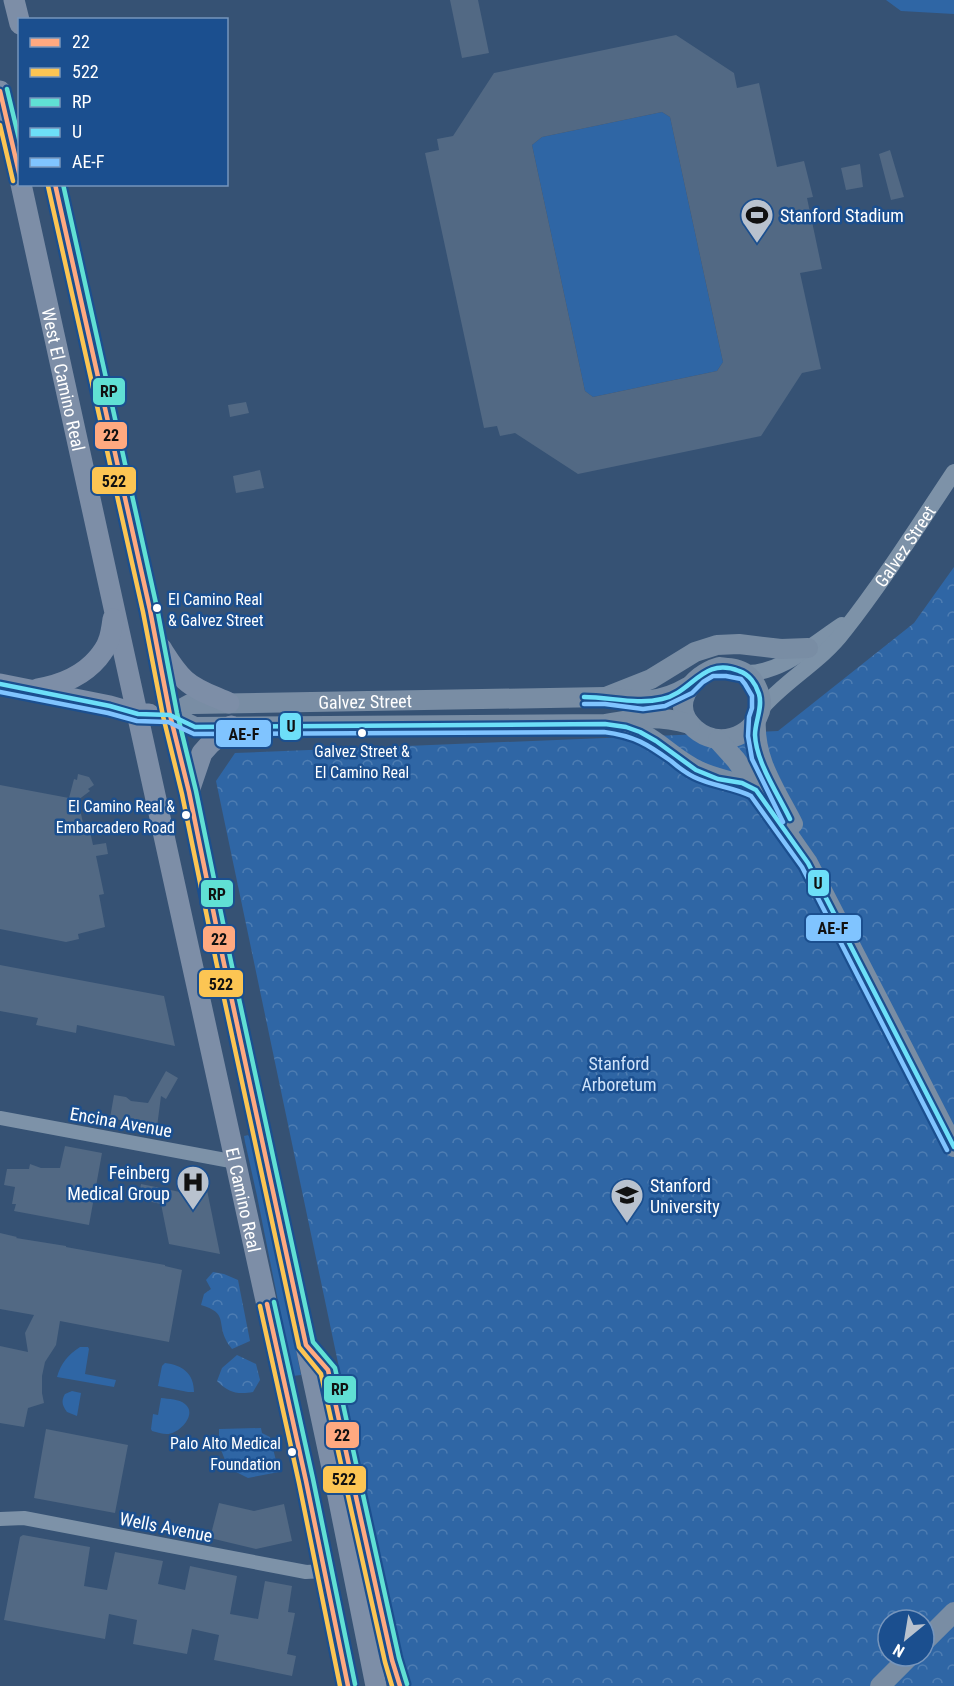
<svg xmlns="http://www.w3.org/2000/svg" width="954" height="1686" viewBox="0 0 954 1686" font-family="'Roboto Condensed',sans-serif">
<style>
.green{fill:#2f66a5}
.forest{fill:url(#forest-crowns);fill-rule:evenodd}
.building{fill:#526984;fill-rule:evenodd}
.lines{fill:none;stroke-linecap:round;stroke-linejoin:round}
.minor{stroke:#7d92a8;stroke-width:14}
.tertiary{stroke:#7d92a8;stroke-width:16}
.secondary{stroke:#798da4;stroke-width:20}
.primary{stroke:#7d8ea7;stroke-width:21}
.bus-1-casing{stroke:#1b4f8f;stroke-width:9}
.bus-2-casing{stroke:#1b4f8f;stroke-width:9}
.bus-3-casing{stroke:#1b4f8f;stroke-width:9}
.bus-4-casing{stroke:#1b4f8f;stroke-width:9}
.bus-5-casing{stroke:#1b4f8f;stroke-width:9}
.bus-1{stroke:#ffa980;stroke-width:4.5}
.bus-2{stroke:#fcc553;stroke-width:4.5}
.bus-3{stroke:#60e0d4;stroke-width:4.5}
.bus-4{stroke:#6ddff8;stroke-width:4.5}
.bus-5{stroke:#80c4ff;stroke-width:4.5}
.bus-dot{fill:#fff;stroke:#1b4f8f;stroke-width:2}
.labels{text-anchor:middle;dominant-baseline:central;stroke-width:5;stroke-linejoin:round;paint-order:stroke}
.bus-label{font-size:16px;fill:#fff;stroke:#1b4f8f;text-anchor:end}
.poi-label{font-size:18px;fill:#fff;stroke:#1b4f8f;text-anchor:start}
.street-label{font-size:18px;fill:#fff;stroke:#1b4f8f}
.park-label{font-size:18px;fill:#cfe3fa;stroke:#1b4f8f}
.line-badge{stroke:#1b4f8f;stroke-width:2}
.pale-badge-label{font-size:16px;text-anchor:middle;font-weight:bold;fill:#111}
</style>
<defs>
<pattern id="forest-crowns" width="20" height="18" patternUnits="userSpaceOnUse" patternTransform="scale(1.5)"><rect width="20" height="18" fill="#2f66a5"/><path d="M2 6a3 3 0 1 1 6 0M12 15a3 3 0 1 1 6 0" fill="none" stroke="#4e7db2"/></pattern>
</defs>
<rect width="100%" height="100%" fill="#365274"/>
<path class="green" d="M886 0H954V14L901 11Z
M662 112 670 117 723 362 717 371 593 397 585 391 532 145 542 137Z
M248 1135 251 1140 265 1194 301 1375 293 1376 257 1196 245 1142 244 1136Z
M80 1347H88L89 1349 85 1374 116 1380 114 1387 57 1377C61 1363 68 1355 80 1347Z
M165 1363C182 1365 194 1373 194 1392H188L158 1386 162 1366Z
M72 1391 81 1393 77 1416 67 1412C62 1405 61 1401 65 1394Z
M161 1398C169 1399 179 1399 185 1404 198 1414 179 1434 167 1434 162 1434 157 1432 152 1431L151 1429 153 1414 158 1415Z
M261 1428 262 1433 270 1437 279 1472 248 1478 234 1471 225 1460 219 1445V1429Z"/>
<path class="forest" d="M954 567V1686H408L402 1668 216 781 235 753 778 731 914 623ZM888 1620H924V1656H888Z
M213 1272 224 1274 238 1280 250 1341 232 1349C230 1346 227 1343 226 1340 217 1322 228 1313 201 1305L204 1294 211 1289 206 1280Z
M237 1355 256 1364 260 1380 253 1392C237 1395 228 1392 217 1381L222 1368Z"/>
<path class="building" d="M450 0H478L489 53 462 58Z
M676 35 734 73 737 88 759 83 777 167 804 161 813 197 807 198 822 269 800 273 821 369 802 373 761 436 578 474 515 433 500 436 497 426 484 428 425 153 439 150 437 139 453 136 494 73ZM662 112 670 117 723 362 717 371 593 397 585 391 532 145 542 137Z
M890 150 904 197 891 200 879 154Z
M860 164 863 187 846 190 841 168Z
M246 402 249 413 230 417 228 405Z
M260 470 264 488 236 493 233 476Z
M78 774 89 777 94 785 88 789 90 791 78 800 83 823 88 822 93 845 106 843 108 854 96 856 104 894 99 895 105 927 78 934 79 939 66 942 0 929V785L69 798 74 779 77 780Z
M0 965 164 996 175 1046 77 1025 76 1033 36 1025 38 1018 0 1011Z
M166 1071 178 1078 166 1099 161 1096 157 1127 110 1118 114 1095 126 1097 131 1101 148 1103Z
M65 1146 102 1153 89 1225 14 1211 16 1204H12L15 1187 4 1185 7 1169H29L30 1164 41 1168H60Z
M141 1184 185 1193 192 1187 207 1190 220 1254 169 1244 161 1204 138 1199Z
M0 1233 17 1237 16 1238 66 1246V1247L165 1265V1266L182 1270 169 1342 60 1321 56 1345 45 1362 42 1376V1393L44 1403 28 1408 24 1427 0 1423V1346L28 1352 25 1333 34 1315 0 1309Z
M46 1429 128 1445 115 1513 34 1498Z
M219 1503 254 1511 284 1504 292 1541 256 1549 210 1538Z
M23 1535 90 1547 84 1586 107 1590 115 1552 163 1561 158 1584 185 1590 190 1566 237 1576 230 1614 258 1619 265 1581 292 1586 288 1612 295 1613 287 1654 296 1656 292 1676 214 1660 219 1635 192 1629 187 1654 133 1644 137 1620 109 1614 105 1639 4 1620 20 1537Z"/>
<g class="lines">
<path class="minor" d="M0 1118 236 1162
M0 1519 24 1518 306 1572 324 1571"/>
<g class="tertiary">
<path d="M745 673C781 674 813 644 842 625"/>
<path id="s1" d="M760 710C785 680 821 662 844 631 884 580 918 526 954 472"/>
</g>
<g class="secondary">
<path d="M719 667C728 668 738 668 746 674 756 681 764 699 760 711 751 739 717 748 695 729 668 706 691 675 719 667Z"/>
<path d="M608 696 651 679 695 652 717 645 739 644 781 649 808 648"/>
<path id="s2" d="M170 715 190 704H193L605 697C639 701 657 705 688 687"/>
<path d="M170 715 195 727 605 724C637 718 657 715 690 724"/>
<path d="M756 718C753 759 775 789 793 824"/>
<path d="M613 725C654 730 665 755 699 771 717 780 737 781 756 790"/>
<path d="M718 740 736 760 808 863 954 1147"/>
<path d="M924 1642 954 1612"/>
<path d="M880 1686 910 1656"/>
</g>
<g class="primary">
<path d="M14 0 20 24"/>
<path d="M0 91 20 179"/>
<path id="s3" d="M21 184 304 1474 348 1686"/>
<path d="M55 184 150 610 170 715 189 792 223 959 337 1491 376 1686"/>
<path d="M161 648C168 659 175 671 185 680 197 691 214 696 229 703"/>
<path d="M0 684 110 706 138 714H149"/>
<path d="M37 689C61 685 82 677 98 658 102 653 106 648 108 642 111 635 112 627 113 619"/>
<path d="M189 791 202 753 210 744 231 726"/>
<path d="M307 1346 328 1370 392 1660 400 1686"/>
</g>
<g class="bus-1-casing">
<path id="bus-1" d="M0 91 20 177
M55 184 150 610 170 715 189 792 223 959 306 1345 328 1370 392 1660 400 1686
M267 1304 306 1481 348 1686"/>
</g>
<g class="bus-2-casing">
<path id="bus-2" d="M0 125 13 181
M48 186 143 612 163 716 182 794 216 961 299 1347 321 1374 385 1662 392 1686
M260 1306 299 1483 340 1686"/>
</g>
<g class="bus-3-casing">
<path id="bus-3" d="M7 89 20 143
M63 184 157 608 177 713 196 791 230 957 313 1342 335 1368 399 1658 407 1684
M274 1302 313 1479 355 1684"/>
</g>
<g class="bus-4-casing">
<path id="bus-4" d="M0 684 110 706 138 714 170 715 195 727 605 724 626 727 640 732 656 741 696 770 718 779 742 783 756 790 808 863 954 1147
M584 697C610 697 637 705 662 699 692 693 703 656 739 671 749 674 756 684 759 694 763 708 755 721 755 735 756 762 778 794 790 819"/>
</g>
<g class="bus-5-casing">
<path id="bus-5" d="M0 692 108 713 137 721 168 722 194 734 604 732C635 736 647 744 671 761 678 767 686 773 694 777 712 786 733 787 751 796L802 867 947 1150
M584 704H605L643 709 665 706 692 693 703 682 713 676H726L741 679 745 684 752 696V708L749 717 748 736 752 759 783 822"/>
</g>
<use href="#bus-1" class="bus-1"/>
<use href="#bus-2" class="bus-2"/>
<use href="#bus-3" class="bus-3"/>
<use href="#bus-4" class="bus-4"/>
<use href="#bus-5" class="bus-5"/>
</g>
<defs>
<g id="stadium-pin" transform="scale(1.725)"><path d="M0 17L-7.5 6A9.5 9.5 0 1 1 7.5 6Z" fill="#b9c2ce" stroke="#1b4f8f"/><path d="M0-5a6.5 5 0 1 0 0 10a6.5 5 0 1 0 0-10ZM-3.5-1.8h7v3.6h-7Z" fill="#111"/></g>
<g id="hospital-pin" transform="scale(1.725)"><path d="M0 17L-7.5 6A9.5 9.5 0 1 1 7.5 6Z" fill="#b9c2ce" stroke="#1b4f8f"/><path d="M-5-5h3v3.5h4V-5h3V5h-3V1.5h-4V5h-3Z" fill="#111"/></g>
<g id="university-pin" transform="scale(1.725)"><path d="M0 17L-7.5 6A9.5 9.5 0 1 1 7.5 6Z" fill="#b9c2ce" stroke="#1b4f8f"/><path d="M0-5L7-2L0 1L-7-2ZM-4 1L0 2.5L4 1V4Q0 6-4 4Z" fill="#111"/></g>
</defs>
<g fill-rule="evenodd">
<use href="#stadium-pin" x="757" y="215"/>
<use href="#hospital-pin" x="193" y="1182"/>
<use href="#university-pin" x="627" y="1195"/>
</g>
<g class="bus-dot">
<circle cx="157" cy="608" r="5"/>
<circle cx="362" cy="733" r="5"/>
<circle cx="186" cy="815" r="5"/>
<circle cx="292" cy="1452" r="5"/>
</g>
<g class="labels">
<g class="bus-label">
<text x="168" y="599" text-anchor="start">El Camino Real<tspan x="168" dy="21">&amp; Galvez Street</tspan></text>
<text x="362" y="751" text-anchor="middle">Galvez Street &amp;<tspan x="362" dy="21">El Camino Real</tspan></text>
<text x="175" y="806">El Camino Real &amp;<tspan x="175" dy="21">Embarcadero Road</tspan></text>
<text x="281" y="1443">Palo Alto Medical<tspan x="281" dy="21">Foundation</tspan></text>
</g>
<g class="poi-label">
<text x="780" y="215">Stanford Stadium</text>
<text x="170" y="1172" text-anchor="end">Feinberg<tspan x="170" dy="21">Medical Group</tspan></text>
<text x="650" y="1185">Stanford<tspan x="650" dy="21">University</tspan></text>
</g>
<g class="street-label">
<text stroke="none"><textPath href="#s3" startOffset="200">West El Camino Real</textPath></text>
<text stroke="none"><textPath href="#s1" startOffset="220">Galvez Street</textPath></text>
<text stroke="none"><textPath href="#s2" startOffset="198">Galvez Street</textPath></text>
<text transform="translate(121 1122) rotate(10)">Encina Avenue</text>
<text stroke="none"><textPath href="#s3" startOffset="1040">El Camino Real</textPath></text>
<text transform="translate(166 1527) rotate(11)">Wells Avenue</text>
</g>
<g class="park-label">
<text x="619" y="1063">Stanford<tspan x="619" dy="21">Arboretum</tspan></text>
</g>
</g>
<g class="line-badge">
<rect x="92" y="377" width="34" height="29" rx="6" fill="#60e0d4"/>
<rect x="94" y="421" width="34" height="29" rx="6" fill="#ffa980"/>
<rect x="91" y="466" width="46" height="29" rx="6" fill="#fcc553"/>
<rect x="279" y="712" width="23" height="29" rx="6" fill="#6ddff8"/>
<rect x="215" y="719" width="57" height="29" rx="6" fill="#80c4ff"/>
<rect x="807" y="869" width="23" height="28" rx="6" fill="#6ddff8"/>
<rect x="200" y="879" width="34" height="29" rx="6" fill="#60e0d4"/>
<rect x="805" y="914" width="57" height="28" rx="6" fill="#80c4ff"/>
<rect x="202" y="925" width="34" height="28" rx="6" fill="#ffa980"/>
<rect x="198" y="969" width="46" height="29" rx="6" fill="#fcc553"/>
<rect x="323" y="1375" width="34" height="29" rx="6" fill="#60e0d4"/>
<rect x="325" y="1421" width="35" height="28" rx="6" fill="#ffa980"/>
<rect x="322" y="1465" width="45" height="29" rx="6" fill="#fcc553"/>
</g>
<g class="pale-badge-label">
<text x="109" y="397">RP</text>
<text x="111" y="441">22</text>
<text x="114" y="487">522</text>
<text x="291" y="732">U</text>
<text x="244" y="740">AE-F</text>
<text x="818" y="889">U</text>
<text x="217" y="900">RP</text>
<text x="833" y="934">AE-F</text>
<text x="219" y="945">22</text>
<text x="221" y="990">522</text>
<text x="340" y="1395">RP</text>
<text x="342" y="1441">22</text>
<text x="344" y="1485">522</text>
</g>
<rect x="18" y="18" width="210" height="168" fill="#1b4f8f" stroke="#7695bc" stroke-width="1.5"/>
<rect x="30" y="38" width="30" height="9" fill="#ffa980" stroke="#7695bc" stroke-width="1.5"/>
<text x="72" y="48" font-size="18" fill="#ffffff">22</text>
<rect x="30" y="68" width="30" height="9" fill="#fcc553" stroke="#7695bc" stroke-width="1.5"/>
<text x="72" y="78" font-size="18" fill="#ffffff">522</text>
<rect x="30" y="98" width="30" height="9" fill="#60e0d4" stroke="#7695bc" stroke-width="1.5"/>
<text x="72" y="108" font-size="18" fill="#ffffff">RP</text>
<rect x="30" y="128" width="30" height="9" fill="#6ddff8" stroke="#7695bc" stroke-width="1.5"/>
<text x="72" y="138" font-size="18" fill="#ffffff">U</text>
<rect x="30" y="158" width="30" height="9" fill="#80c4ff" stroke="#7695bc" stroke-width="1.5"/>
<text x="72" y="168" font-size="18" fill="#ffffff">AE-F</text>
<g transform="translate(906 1638) rotate(210)"><circle r="28" fill="#1b4f8f" stroke="#7695bc" stroke-width="1.5"/>
<path d="M0-4.5L10 22L0 15L-10 22Z" fill="#b9c2ce"/>
<text y="-9" font-size="16" font-weight="bold" text-anchor="middle" fill="#ffffff">N</text>
</g>
</svg>
